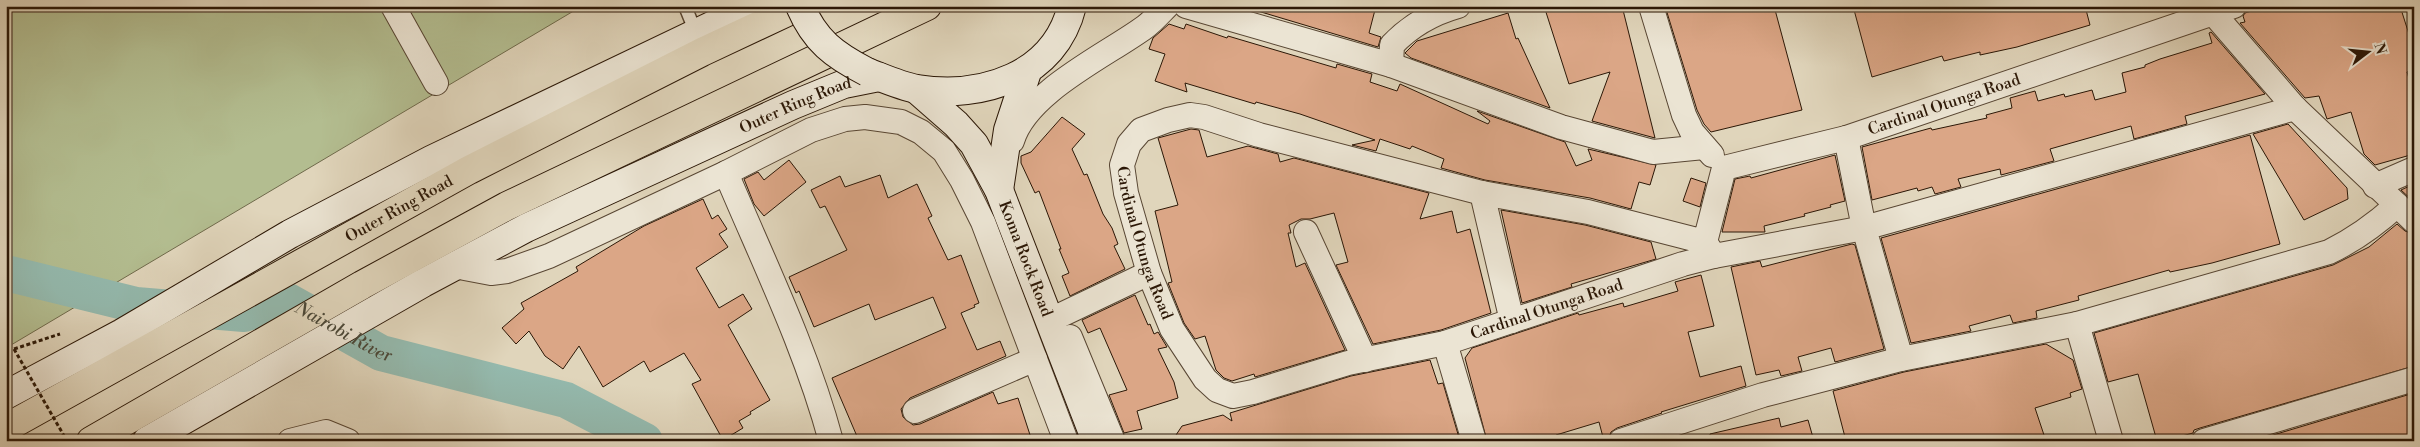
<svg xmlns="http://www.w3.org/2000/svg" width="2420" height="447" viewBox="0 0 2420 447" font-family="'Libre Bodoni',serif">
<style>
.green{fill:#b3bd90;stroke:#6f6a4b}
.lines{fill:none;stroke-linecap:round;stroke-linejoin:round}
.river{stroke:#94b9ad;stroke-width:36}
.building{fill:#dba686;stroke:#2b1706}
.lane-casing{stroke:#584633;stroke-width:15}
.street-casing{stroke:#584633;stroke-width:26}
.secondary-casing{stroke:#2b1706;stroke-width:30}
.primary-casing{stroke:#2b1706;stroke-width:30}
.path{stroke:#2b1706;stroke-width:3;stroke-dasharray:4 2.5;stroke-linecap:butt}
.lane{stroke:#ebe4d3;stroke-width:12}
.street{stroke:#ebe4d3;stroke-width:24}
.secondary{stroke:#ebe4d3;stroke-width:28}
.primary{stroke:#e0d5bb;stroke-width:28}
.secondary-bridge-casing{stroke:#2b1706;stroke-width:30;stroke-linecap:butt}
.path-bridge{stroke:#2b1706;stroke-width:3;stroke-dasharray:4 2.5;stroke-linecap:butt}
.secondary-bridge{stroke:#ebe4d3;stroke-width:28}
.labels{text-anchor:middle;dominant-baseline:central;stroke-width:5;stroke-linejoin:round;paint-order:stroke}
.street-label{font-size:16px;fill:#2b1706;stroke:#ebe4d3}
.water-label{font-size:18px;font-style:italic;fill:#4a4838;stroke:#ebe4d3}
</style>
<rect width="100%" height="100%" fill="#e0d5bb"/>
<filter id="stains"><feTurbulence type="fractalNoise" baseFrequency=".004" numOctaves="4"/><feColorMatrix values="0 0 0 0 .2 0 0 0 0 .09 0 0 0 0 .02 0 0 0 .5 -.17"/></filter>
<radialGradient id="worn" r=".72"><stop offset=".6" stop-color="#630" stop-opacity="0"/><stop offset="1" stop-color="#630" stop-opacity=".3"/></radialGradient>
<path class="green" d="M6 6H582L6 348Z"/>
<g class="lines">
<path class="river" id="s1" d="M6 273 136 305 244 314 288 301 381 353 566 400 645 441"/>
</g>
<path class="building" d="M1241 6H1376L1369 33 1381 37 1378 47Z
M1544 6H1622L1655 138 1592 121 1610 72 1569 84Z
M1665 6H1774L1802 110 1711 132 1704 124 1697 110Z
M1853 6H2085L2090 25 2017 47 1980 55V52L1944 61 1942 56 1872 77Z
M2268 6H2400L2414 50V69L2407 72 2414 95V154L2375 165 2364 154 2351 112 2327 119 2319 96 2305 98 2240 23 2245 22 2243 16 2245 13Z
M1508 13 1516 39 1518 38 1550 108 1411 58 1405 53 1417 41Z
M1169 24 1184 29 1186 24 1227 38 1228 36 1336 68 1337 64 1372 74 1370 82 1397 91 1400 84 1488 124 1490 121 1477 111 1565 142 1576 166 1592 160 1588 149 1656 165 1650 185 1639 182 1631 209 1590 198 1485 180 1441 168 1444 159 1412 146 1410 149 1380 139 1376 151 1352 145 1375 140 1300 114 1256 102 1255 104 1185 83 1187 92 1155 81 1165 54 1149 49 1153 38Z
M2211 32 2265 94 2185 116 2187 124 2134 139 2131 126 2050 149 2054 161 2001 175 2000 169 1958 179 1961 187 1935 194 1932 187 1918 191 1917 188 1872 200 1862 147 1931 128 1932 130 1987 118 1986 115 2012 108 2010 98 2035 91 2038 101 2064 94 2065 97 2092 90 2095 100 2126 92 2122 73 2145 67V65L2160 59 2212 43 2209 33Z
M1062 117 1085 134 1072 149 1084 175 1087 174 1103 214 1112 228 1118 244 1114 246 1125 269 1070 296 1062 276 1069 273 1059 249H1061L1039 191 1035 193 1021 163V156L1031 152Z
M2288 124 2347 188 2348 199 2304 220 2253 134Z
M1191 129 1199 130 1207 157 1248 146 1278 154 1280 162 1294 158 1429 193 1420 219 1452 211 1457 233 1470 229 1491 313 1441 330 1373 344 1336 265 1348 262 1334 213 1310 219H1301L1289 225 1291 233H1288L1296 267 1305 263 1345 350 1255 377 1254 374 1232 381 1224 378 1216 370 1205 336 1195 339 1184 323 1168 283 1172 282 1155 211 1178 205 1158 138Z
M2250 135 2280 244 2212 263 2170 272 2169 270 2078 296 2079 300 2036 311 2037 318 2013 323 2010 315 1969 326 1971 331 1911 343 1881 238Z
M1835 155 1845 201 1830 205 1831 207 1804 214 1805 216 1764 226 1765 232H1722L1735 179 1750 176 1751 178Z
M789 160 806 182 764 216 754 204 744 179 758 172 764 180Z
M880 175 888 198 917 184 932 216 928 218 948 260 961 255 979 303 974 305 975 307 961 313 977 350 1000 341 1006 356 910 398 901 409 903 417 913 425 920 424 993 392 998 404 1018 398 1032 441H859L832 378 946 328 933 297 875 320 869 304 814 327 799 291 796 293 789 277 847 250 825 206 820 208 811 190 840 176 845 187Z
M1691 178 1706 183 1700 207 1683 201Z
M2414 184V202L2401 190Z
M703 199 712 219 718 215 727 229 719 234 728 247 696 268 719 308 743 294 752 309 728 325 770 400 750 412 751 414 739 421 743 428 723 440 692 384 701 380 684 353 650 372 644 361 603 387 579 346 563 369 545 356 529 331 516 344 502 328 524 309 521 303 578 271 576 267 644 226Z
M1501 210 1585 225 1651 242 1656 259 1571 284 1572 287 1522 303Z
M2397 224 2405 231 2414 234V366L2200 428 2194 430 2193 433 2182 436 2183 441H2157L2138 374 2108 382 2094 333 2333 265 2369 247Z
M1852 244 1855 245 1884 349 1835 362 1831 348 1798 357 1802 371 1781 376 1779 370 1756 375 1731 267 1760 261 1762 267Z
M1701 275 1714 326 1688 332 1700 377 1741 366 1746 386 1661 412 1662 413 1617 428 1611 432 1608 441H1604L1599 422 1556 435 1558 441H1487L1465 358 1472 348 1578 313 1579 315 1623 303 1624 307 1678 291 1675 282Z
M1135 295 1148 325 1150 324 1154 334 1158 332 1167 347 1158 349 1174 382 1178 398 1137 411 1142 429 1124 433 1109 395 1127 390 1100 328 1088 333 1082 320Z
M2046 344 2073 360 2082 389 2070 393 2071 397 2035 408 2046 441H1846L1833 391 1904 372Z
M1430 360 1438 384 1443 383 1460 441H1172L1182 426 1223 415 1232 421 1230 413 1351 376Z
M2414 393V441H2253Z
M1779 418 1781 427 1808 420 1814 441H1710V434Z"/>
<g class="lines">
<g class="lane-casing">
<path id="lane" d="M685 6 696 33"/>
</g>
<g class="street-casing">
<g id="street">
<path d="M393 6 436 83"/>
<path d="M1186 6 1391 65 1392 45C1410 26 1433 13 1458 6"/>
<path d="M1651 6 1684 115 1692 132 1712 155"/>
<path d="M2213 13 2295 108 2414 221"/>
<path d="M1391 65 1561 127 1653 152 1704 147"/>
<path d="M2295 108 1864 228 1901 359 2077 324 2329 252C2356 239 2376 224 2397 205"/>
<path d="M1012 141C1026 92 1107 55 1145 27 1153 21 1160 13 1167 6"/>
<path d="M726 173C763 261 806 348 831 441"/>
<path d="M2375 186 2414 169"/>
<path d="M1482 193 1512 321"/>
<path d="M1306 232 1365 360"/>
<path id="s2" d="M1705 242 1588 212 1482 193 1259 135 1204 117 1190 115 1168 120 1141 130 1129 144 1122 165 1126 193 1149 273 1172 329 1205 379 1217 390 1233 396 1253 392 1348 363 1445 343 1683 264 1714 256 1705 242 1724 168 1846 138 2234 6"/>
<path d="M1714 256 1864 228 1846 138"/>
<path d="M454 266 491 273 507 271 549 256 726 173 811 130 845 119 865 117 901 122 921 132 944 151 962 180 983 222 1066 441"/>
<path d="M1061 315 1149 273"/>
<path d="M2077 324 2111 441"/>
<path d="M1070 337 1113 441"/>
<path d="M1445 343 1474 441"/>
<path d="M915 411 1035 359"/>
<path d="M290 441 326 432 348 441"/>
<path d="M1621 441 1763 395 1901 359"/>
<path d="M2204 441 2414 379"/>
</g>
</g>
<g class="secondary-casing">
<g id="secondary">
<path d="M867 72C883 78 900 86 917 89 983 99 1055 76 1072 6"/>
<path id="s3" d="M916 89 956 124 974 144 999 190 1096 441"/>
<path d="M999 190 1008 130 1027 72"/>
<path d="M6 395 122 333 290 234 431 160 753 6"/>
<path id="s4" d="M147 441 423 283 526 228 793 105 844 84 879 77"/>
</g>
</g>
<g class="primary-casing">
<g id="primary">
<path id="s5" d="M6 428 469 170 702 52 800 6"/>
<path d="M91 441 362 285 507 206 927 6"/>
</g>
</g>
<path class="path" d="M14 349 60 334"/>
<use href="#lane" class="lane"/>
<use href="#street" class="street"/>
<use href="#secondary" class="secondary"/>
<use href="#primary" class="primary"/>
<g class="secondary-bridge-casing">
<path id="secondary-bridge" d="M800 6C815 41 834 55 867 72"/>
</g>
<path class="path-bridge" d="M14 349 67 441"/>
<use href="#secondary-bridge" class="secondary-bridge"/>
</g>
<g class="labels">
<g class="street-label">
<text stroke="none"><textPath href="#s2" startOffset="1712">Cardinal Otunga Road</textPath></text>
<text stroke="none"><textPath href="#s4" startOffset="731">Outer Ring Road</textPath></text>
<text stroke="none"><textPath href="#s5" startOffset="450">Outer Ring Road</textPath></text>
<text stroke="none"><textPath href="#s2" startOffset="704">Cardinal Otunga Road</textPath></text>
<text stroke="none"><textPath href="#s3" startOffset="206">Koma Rock Road</textPath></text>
<text stroke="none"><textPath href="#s2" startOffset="1214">Cardinal Otunga Road</textPath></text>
</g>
<g class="water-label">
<text stroke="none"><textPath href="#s1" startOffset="352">Nairobi River</textPath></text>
</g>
</g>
<rect width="2420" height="447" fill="none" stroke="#e0d5bb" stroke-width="25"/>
<rect x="8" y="8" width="2405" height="432" fill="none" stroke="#2b1706" stroke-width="2.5"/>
<rect x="12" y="12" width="2395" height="422" fill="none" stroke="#2b1706"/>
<g transform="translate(2368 52) rotate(74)" stroke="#ebe4d3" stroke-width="4" paint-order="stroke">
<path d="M0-4L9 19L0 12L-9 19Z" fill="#2b1706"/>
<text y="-8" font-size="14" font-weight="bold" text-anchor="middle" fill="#2b1706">N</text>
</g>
<rect width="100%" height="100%" filter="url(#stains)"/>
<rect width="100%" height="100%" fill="url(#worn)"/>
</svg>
